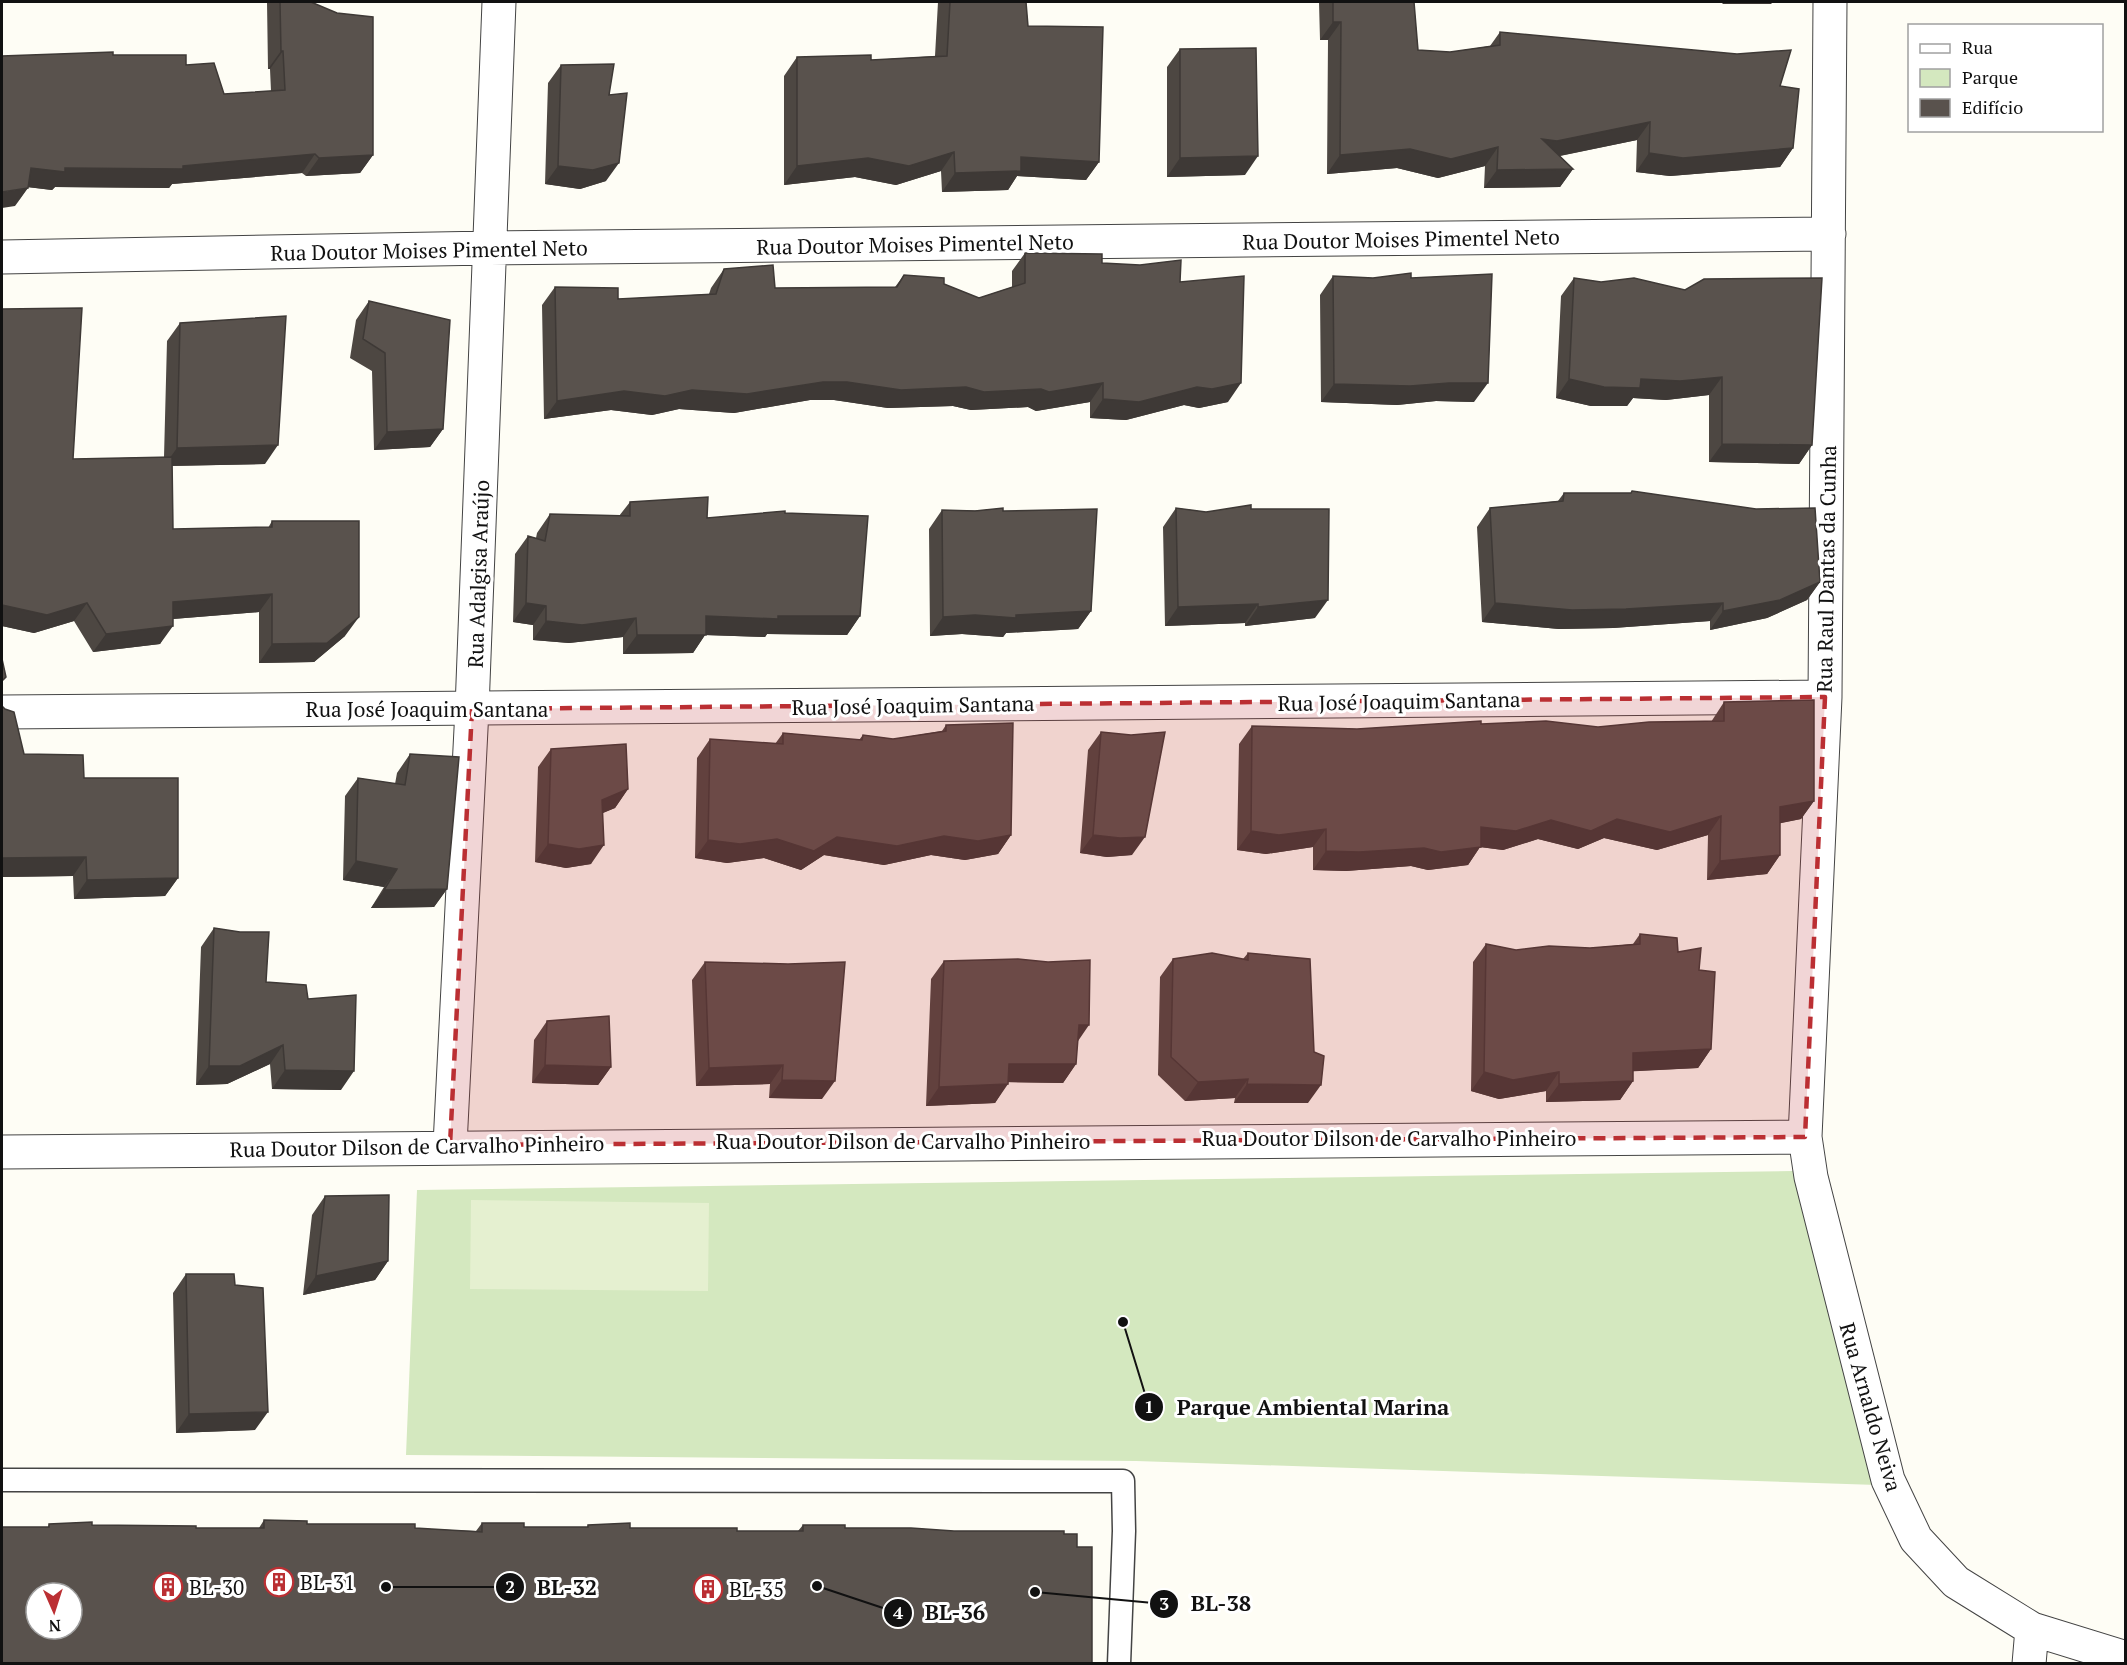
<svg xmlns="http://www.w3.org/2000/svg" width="2127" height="1665" viewBox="0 0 2127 1665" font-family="'PT Serif',serif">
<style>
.green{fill:#d4e8bf}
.pitch{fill:#e5f0d0}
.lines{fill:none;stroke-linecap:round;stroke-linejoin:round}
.lane-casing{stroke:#444;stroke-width:25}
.street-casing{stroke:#444;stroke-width:35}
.lane{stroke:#fff;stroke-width:22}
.street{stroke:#fff;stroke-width:33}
.wall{fill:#4d4742}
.shaded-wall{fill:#3e3936}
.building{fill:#59524d;stroke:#3e3936;stroke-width:1.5;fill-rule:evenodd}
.marked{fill:#bb2f33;fill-opacity:0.2;stroke:#bb2f33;stroke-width:4.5;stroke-dasharray:12 8;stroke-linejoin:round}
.labels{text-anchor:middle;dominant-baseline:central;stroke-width:6;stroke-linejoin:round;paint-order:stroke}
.street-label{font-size:21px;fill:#111;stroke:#fff}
.poi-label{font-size:21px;fill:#111;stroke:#fff;text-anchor:start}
.leader{fill:none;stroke:#111;stroke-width:2}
.callout-dot{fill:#111;stroke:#fff;stroke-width:2}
.mark-label{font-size:18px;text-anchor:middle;font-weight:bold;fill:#fff}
.callout-label{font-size:22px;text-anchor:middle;font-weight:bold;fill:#111;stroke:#fff;stroke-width:6;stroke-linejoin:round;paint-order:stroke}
</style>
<rect width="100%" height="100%" fill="#fefdf5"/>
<path class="green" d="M1793 1171 1877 1485 1136 1461 406 1455 417 1190Z"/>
<path class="pitch" d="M471 1200 709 1203 708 1291 470 1289Z"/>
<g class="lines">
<g class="lane-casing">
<path id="lane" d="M2 1480 1123 1481 1124 1531 1119 1664"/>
</g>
<g class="street-casing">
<path id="street" d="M1830 2 1825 697 1805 1137 1811 1177 1888 1480 1916 1539 1956 1582 2032 1629 2126 1658
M2 257 490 248 1829 234
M2 712 1825 697
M450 1145 472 709 499 2
M2 1152C603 1143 1204 1139 1805 1137
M2029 1664 2032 1629"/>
</g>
<use href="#lane" class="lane"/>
<use href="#street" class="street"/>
</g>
<path class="wall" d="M267 2H311L373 155 360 173 306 176 302 173 172 184 169 188 55 187 52 190 28 187 15 206 113 55 186 65 224 94 271 91 270 69H268Z
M938 2H1026L1028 26 1099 162 1086 180 1017 176 1008 190 942 192 941 171 896 185 855 177 784 185V76L797 57 871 60 935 56Z
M1319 2H1414L1418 50 1450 52 1490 46 1500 32 1780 86 1793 148 1780 167 1670 176 1636 172 1637 140 1560 156 1573 169 1560 187 1484 188 1485 166 1438 178 1397 168 1327 174 1328 40H1320Z
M1180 49 1245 175 1167 177V67Z
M561 65 609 95 606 181 580 189 545 184 548 83Z
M1025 253 1102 263 1180 282 1228 402 1199 408 1184 405 1126 420 1090 418V402L1036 411 1028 407 971 410 953 406 888 408 834 400H810L734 413 679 409 652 415 611 410 544 419 542 305 555 287 618 299 709 294 711 288 724 269 775 288 895 287 904 275 944 284 979 298 1012 287V271Z
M1333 276 1373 278H1411L1474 402 1436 401 1397 405 1321 402 1320 295Z
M1574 278 1601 282 1812 445 1799 464 1709 462V395L1666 400 1633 398 1627 406H1591L1556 398 1561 296Z
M369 301 443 429 430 447 374 450 372 371 350 358 356 320Z
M2 309 73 459 164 457 167 341 180 323 265 464 172 466 173 529 268 528 272 521 345 636 314 662 259 663V612L173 619 160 644 93 652 74 621 34 633 2 626Z
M1564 493 1820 582 1807 600 1767 618 1710 630V621L1613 628 1559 629 1482 622 1477 527 1490 508 1558 501Z
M630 502 707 518 785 513 860 616 847 635 767 634 765 637 705 635 693 653 623 654V637L569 643 533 640V625L513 622 515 554 528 536 536 538 537 533 550 514 619 516Z
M1176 508 1206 512 1251 509 1315 618 1245 626V623L1165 626 1163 527Z
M942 510 1003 511 1091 611 1078 629 1006 633 1003 637 962 634 930 636 929 529Z
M1724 702 1814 801 1801 819 1780 823V855L1767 874 1707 880 1708 835 1657 850 1604 838 1578 849 1538 839 1503 850 1480 847 1468 865 1428 870 1411 866 1346 871 1313 870V847L1266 854 1237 850 1239 744 1252 726 1357 729 1481 724 1598 727 1711 722Z
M2 706 24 754 84 778 178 878 165 896 74 899 73 876 2 877Z
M946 725 1011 835 998 854 965 860 931 855 884 865 824 855 801 870 764 858 727 863 695 858 697 758 710 739 775 744 783 733 859 740 863 735 893 739 942 731Z
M1101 732 1132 855 1107 857 1080 853 1088 750Z
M551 749 628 789 615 808 602 813 591 864 566 868 535 862 538 767Z
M410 754 447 889 434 907 371 908 384 887 343 880 345 796 358 778 395 784 397 773Z
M214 928 266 982 308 999 341 1090 272 1089 270 1064 227 1084 196 1085 201 947Z
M1640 934 1678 952 1699 970 1711 1049 1698 1068 1633 1071V1081L1620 1100 1546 1102V1091L1499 1099 1471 1091 1473 962 1486 944 1516 950 1590 948 1633 944Z
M1248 953 1308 1103H1234L1235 1098 1185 1101 1158 1075 1160 977 1173 959H1243Z
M944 961 1048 962 1077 1042 1076 1064 1063 1083 1008 1082 995 1103 926 1106 931 979Z
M705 962 788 964 822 1099 769 1098 770 1084 696 1086 692 980Z
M547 1021 611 1067 598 1085 532 1083 534 1040Z
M325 1196 388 1261 375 1280 303 1295 312 1215Z
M186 1274 255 1430 176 1433 173 1293Z
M264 1520 307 1524 476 1531 482 1523 524 1527H587L588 1525 630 1528 737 1531H798L803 1525 845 1528 954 1531 1064 1534 1077 1547 48 1527 49 1524 92 1525 196 1528H259Z"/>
<path class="shaded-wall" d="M1724 2H1773L1771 4H1722Z
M1333 22H1341L1328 40H1320Z
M281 51H283L270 69H268Z
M1650 122 1637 140 1544 159 1542 139Z
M1498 147 1485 166 1438 178 1397 168 1327 174 1340 155 1410 149Z
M1793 148 1780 167 1670 176 1636 172 1649 153Z
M954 152 941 171 896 185 855 177 784 185 797 166 868 158Z
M315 154 302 173 172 184 169 188 55 187 52 190 18 186 31 168H65L183 166Z
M373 155 360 173 306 176 319 158Z
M1258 156 1245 175 1167 177 1180 158Z
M1021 157 1099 162 1086 180 1017 176 1008 190 942 192 955 173Z
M619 163 606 181 580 189 545 184 558 166Z
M1573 169 1560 187 1484 188 1497 170Z
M28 188 15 206 2 208V192Z
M1722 377 1709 395 1666 400 1633 398 1627 406H1591L1556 398 1569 379H1641Z
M823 382 1103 383 1090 402 1036 411 1028 407 971 410 953 406 888 408 834 400H810L734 413 679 409 652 415 611 410 544 419 557 401 624 391 692 390Z
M1241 383 1228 402 1199 408 1184 405 1126 420 1090 418 1103 399 1197 387Z
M1449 383H1488L1474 402 1436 401 1397 405 1321 402 1334 384Z
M443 429 430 447 374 450 387 432Z
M1722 444 1812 445 1799 464 1709 462Z
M278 445 265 464 164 466 177 448Z
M1820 582 1807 600 1767 618 1710 630 1723 611Z
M272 594 259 612 160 620 173 602Z
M1328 600 1315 618 1245 626 1258 607Z
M87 603 74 621 34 633 2 626V605Z
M526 603 546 606 533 625 513 622Z
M1495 603H1723L1710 621 1613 628 1559 629 1482 622Z
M1258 604 1245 623 1165 626 1178 607Z
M1091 611 1078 629 1006 633 1003 637 962 634 930 636 943 617Z
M706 616H860L847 635 767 634 765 637 705 635 693 653 623 654 637 635Z
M359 617 345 636 314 662 259 663 272 644Z
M636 618 623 637 569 643 533 640 546 621Z
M173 626 160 644 93 652 106 634Z
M628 789 615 808 589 819 602 800Z
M1814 801 1801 819 1767 826 1780 807Z
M1721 816 1708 835 1657 850 1604 838 1578 849 1538 839 1503 850 1480 847 1468 865 1428 870 1411 866 1346 871 1313 870 1326 851 1481 827 1551 820Z
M1326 829 1313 847 1266 854 1237 850 1251 831Z
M1011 835 998 854 965 860 931 855 884 865 824 855 801 870 764 858 727 863 695 858 708 840 777 839 837 837Z
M1093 835 1145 837 1132 855 1107 857 1080 853Z
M548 844 604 845 591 864 566 868 535 862Z
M1780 855 1767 874 1707 880 1720 861Z
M86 857 73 876 2 877V858Z
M356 861 397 869 384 887 343 880Z
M178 878 165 896 74 899 87 880Z
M447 889 434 907 371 908 384 890Z
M1079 1025H1089L1076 1044Z
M283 1045 270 1064 227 1084 196 1085 209 1066Z
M1711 1049 1698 1068 1620 1072 1633 1053Z
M1009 1064H1076L1063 1083 996 1082Z
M545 1065 611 1067 598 1085 532 1083Z
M783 1065 770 1084 696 1086 709 1068Z
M285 1070 354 1071 341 1090 272 1089Z
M1484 1072H1559L1546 1091 1499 1099 1471 1091Z
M1248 1079 1235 1098 1185 1101 1198 1082Z
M782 1080 835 1081 822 1099 769 1098Z
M1633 1081 1620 1100 1546 1102 1559 1084Z
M1008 1084 995 1103 926 1106 939 1087Z
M1247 1084 1321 1085 1308 1103H1234Z
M388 1261 375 1280 303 1295 316 1276Z
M268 1412 255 1430 176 1433 189 1414Z"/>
<path class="building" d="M280 2H311L337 13 373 17V155L319 158 315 154 183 166V169L65 168V172L31 168 28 188 2 192V56L113 52V55H186V65L214 63 224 94 285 90 283 51H281Z
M950 2H1026L1028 26 1103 27 1099 162 1021 157V171L955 173 954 152 909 166 868 158 797 166V57L871 55V60L947 56Z
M1333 2H1414L1418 50 1450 52 1500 45V32L1737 54 1791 50 1780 86 1799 89 1793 148 1683 158 1649 153 1650 122 1557 141 1542 139 1573 169 1497 170 1498 147 1451 159 1410 149 1340 155 1341 22H1333Z
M1256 48 1258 156 1180 158V49Z
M614 64 609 95 627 93 619 163 593 170 558 166 561 65Z
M1025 253 1102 254V263L1140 265 1181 260 1180 282 1244 276 1241 383 1212 389 1197 387 1139 402 1103 399V383L1049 392 1041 389 984 392 966 387 901 390 847 382H823L747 394 692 390 665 396 624 391 557 401 555 287 618 288V299L716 294 724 269 773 265 775 288 897 287 904 275 944 278V284L979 298 1025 283Z
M1411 273V278L1492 274 1488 383H1449L1410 386 1334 384 1333 276 1373 278Z
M1574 278 1601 282 1634 278 1685 290 1704 279 1822 278 1812 445 1722 444V377L1680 381 1641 379 1640 388 1604 387 1569 379Z
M369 301 450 320 443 429 387 432 385 353 363 339Z
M82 308 73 459 172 457 173 529 272 527V521H359V617L327 643 272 644V594L173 602V626L106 634 87 603 47 615 2 605V309Z
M286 316 278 445 177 448 180 323Z
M1632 491 1756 509 1815 508 1820 582 1780 600 1723 611V603L1626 609 1572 610 1495 603 1490 508 1563 501 1564 493H1631Z
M708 497 707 518 785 511V513L868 516 860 616H778V619L706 616V635H637L636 618 582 625 546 621V606L526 603 528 536 545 541 550 514 630 516V502Z
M1251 505V509H1329L1328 600 1258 607V604L1178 607 1176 508 1206 512Z
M1003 508V511L1097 509 1091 611 1016 615V618L975 615 943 617 942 510 975 511Z
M2 659 6 677 2 681Z
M1814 700V801L1780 807V855L1720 861 1721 816 1670 832 1617 819 1591 831 1551 820 1516 831 1481 827V847L1441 852 1424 848 1359 852 1326 851V829L1279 835 1251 831 1252 726 1357 729 1481 721V724L1546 721 1598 727 1649 722 1724 721V702Z
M2 706 5 709 14 712 24 754 83 755 84 778H178V878L87 880 86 857 2 858Z
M1013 723 1011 835 978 841 944 836 897 846 837 837 814 851 777 839 740 844 708 840 710 739 783 744V733L862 740 863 735 893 739 946 731V725Z
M1101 732 1131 735 1165 732 1145 837 1120 838 1093 835Z
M626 744 628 789 602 800 604 845 579 849 548 844 551 749Z
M410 754 459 757 447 889 384 890 397 869 356 861 358 778 405 785Z
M214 928 240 932H269L266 982 306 985 308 999 356 995 354 1071 285 1070 283 1045 240 1066H209Z
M1640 934 1677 938 1678 952 1701 948 1699 970 1715 972 1711 1049 1633 1053V1081L1559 1084V1072L1513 1080 1484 1072 1486 944 1516 950 1549 946 1590 948 1640 944Z
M1212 953 1248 960V953L1310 959 1314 1052 1324 1056 1321 1085 1247 1084 1248 1079 1198 1082 1171 1057 1173 959Z
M1018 959 1048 962 1090 960 1089 1025H1079L1076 1064H1009L1008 1084 939 1087 944 961Z
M705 962 788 964 845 962 835 1081 782 1080 783 1065 709 1068Z
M609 1016 611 1067 545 1065 547 1021Z
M389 1195 388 1261 316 1276 325 1196Z
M186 1274H234L235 1285 263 1288 268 1412 189 1414Z
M264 1520 307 1521V1524H415V1528L482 1532V1523H524V1527H588V1525L630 1523V1528H737V1531H803V1525H845V1528H911L954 1531H1064V1534H1077V1547H1092V1664H2V1527H49V1524L92 1522V1525L196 1526V1528H264ZM36 1593H72V1629H36Z"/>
<path class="marked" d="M1825 697 1805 1137 450 1145 472 709Z"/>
<defs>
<g id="building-ring" transform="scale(1.5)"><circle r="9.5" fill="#fff" stroke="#bb2f33" stroke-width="1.5"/><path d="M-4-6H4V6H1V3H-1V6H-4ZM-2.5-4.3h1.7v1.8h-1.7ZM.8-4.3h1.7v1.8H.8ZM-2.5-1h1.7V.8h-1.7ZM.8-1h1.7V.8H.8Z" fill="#bb2f33"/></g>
</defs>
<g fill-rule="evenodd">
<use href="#building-ring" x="279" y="1582"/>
<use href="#building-ring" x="168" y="1587"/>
<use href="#building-ring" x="708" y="1589"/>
</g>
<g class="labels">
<g class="street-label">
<text transform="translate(1401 239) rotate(-1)">Rua Doutor Moises Pimentel Neto</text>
<text transform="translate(915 244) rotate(-1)">Rua Doutor Moises Pimentel Neto</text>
<text transform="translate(429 250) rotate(-1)">Rua Doutor Moises Pimentel Neto</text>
<text transform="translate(1826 569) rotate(-89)">Rua Raul Dantas da Cunha</text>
<text transform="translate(478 574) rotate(-88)">Rua Adalgisa Araújo</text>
<text transform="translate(1399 701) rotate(-1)">Rua José Joaquim Santana</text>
<text transform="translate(913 705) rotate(-1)">Rua José Joaquim Santana</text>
<text x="427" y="709">Rua José Joaquim Santana</text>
<text x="1389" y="1138">Rua Doutor Dilson de Carvalho Pinheiro</text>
<text x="903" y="1141">Rua Doutor Dilson de Carvalho Pinheiro</text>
<text transform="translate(417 1146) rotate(-1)">Rua Doutor Dilson de Carvalho Pinheiro</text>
<text transform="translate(1871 1407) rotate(74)">Rua Arnaldo Neiva</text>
</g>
<g class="poi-label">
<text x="300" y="1582">BL-31</text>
<text x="189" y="1587">BL-30</text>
<text x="729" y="1589">BL-35</text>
</g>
</g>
<path class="leader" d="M1123 1322L1149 1407M386 1587L510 1587M1035 1592L1164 1604M817 1586L898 1613"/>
<g class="callout-dot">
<circle cx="1123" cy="1322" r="6"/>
<circle cx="386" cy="1587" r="6"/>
<circle cx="1035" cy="1592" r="6"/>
<circle cx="817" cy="1586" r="6"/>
<circle cx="1149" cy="1407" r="15"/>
<circle cx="510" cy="1587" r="15"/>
<circle cx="1164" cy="1604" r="15"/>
<circle cx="898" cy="1613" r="15"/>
</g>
<g class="mark-label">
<text x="1149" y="1413">1</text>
<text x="510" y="1593">2</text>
<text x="1164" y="1610">3</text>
<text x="898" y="1619">4</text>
</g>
<g class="callout-label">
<text x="1313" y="1415">Parque Ambiental Marina</text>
<text x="567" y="1595">BL-32</text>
<text x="1221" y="1611">BL-38</text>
<text x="955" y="1620">BL-36</text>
</g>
<rect width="2127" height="1665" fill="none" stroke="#111111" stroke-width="6"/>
<rect x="1908" y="24" width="195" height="108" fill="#ffffff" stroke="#a0a0a0" stroke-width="1.5"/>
<rect x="1920" y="44" width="30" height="9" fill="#ffffff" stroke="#a0a0a0" stroke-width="1.5"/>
<text x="1962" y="54" font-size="18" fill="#111111">Rua</text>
<rect x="1920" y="69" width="30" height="18" fill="#d4e8bf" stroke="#a0a0a0" stroke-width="1.5"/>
<text x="1962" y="84" font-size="18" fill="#111111">Parque</text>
<rect x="1920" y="99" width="30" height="18" fill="#59524d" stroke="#a0a0a0" stroke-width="1.5"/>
<text x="1962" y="114" font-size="18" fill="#111111">Edifício</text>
<g transform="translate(54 1611) rotate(177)"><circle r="28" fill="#ffffff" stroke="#a0a0a0" stroke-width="1.5"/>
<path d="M0-4.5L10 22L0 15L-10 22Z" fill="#bb2f33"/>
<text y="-9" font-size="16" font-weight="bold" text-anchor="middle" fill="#111111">N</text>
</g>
</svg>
